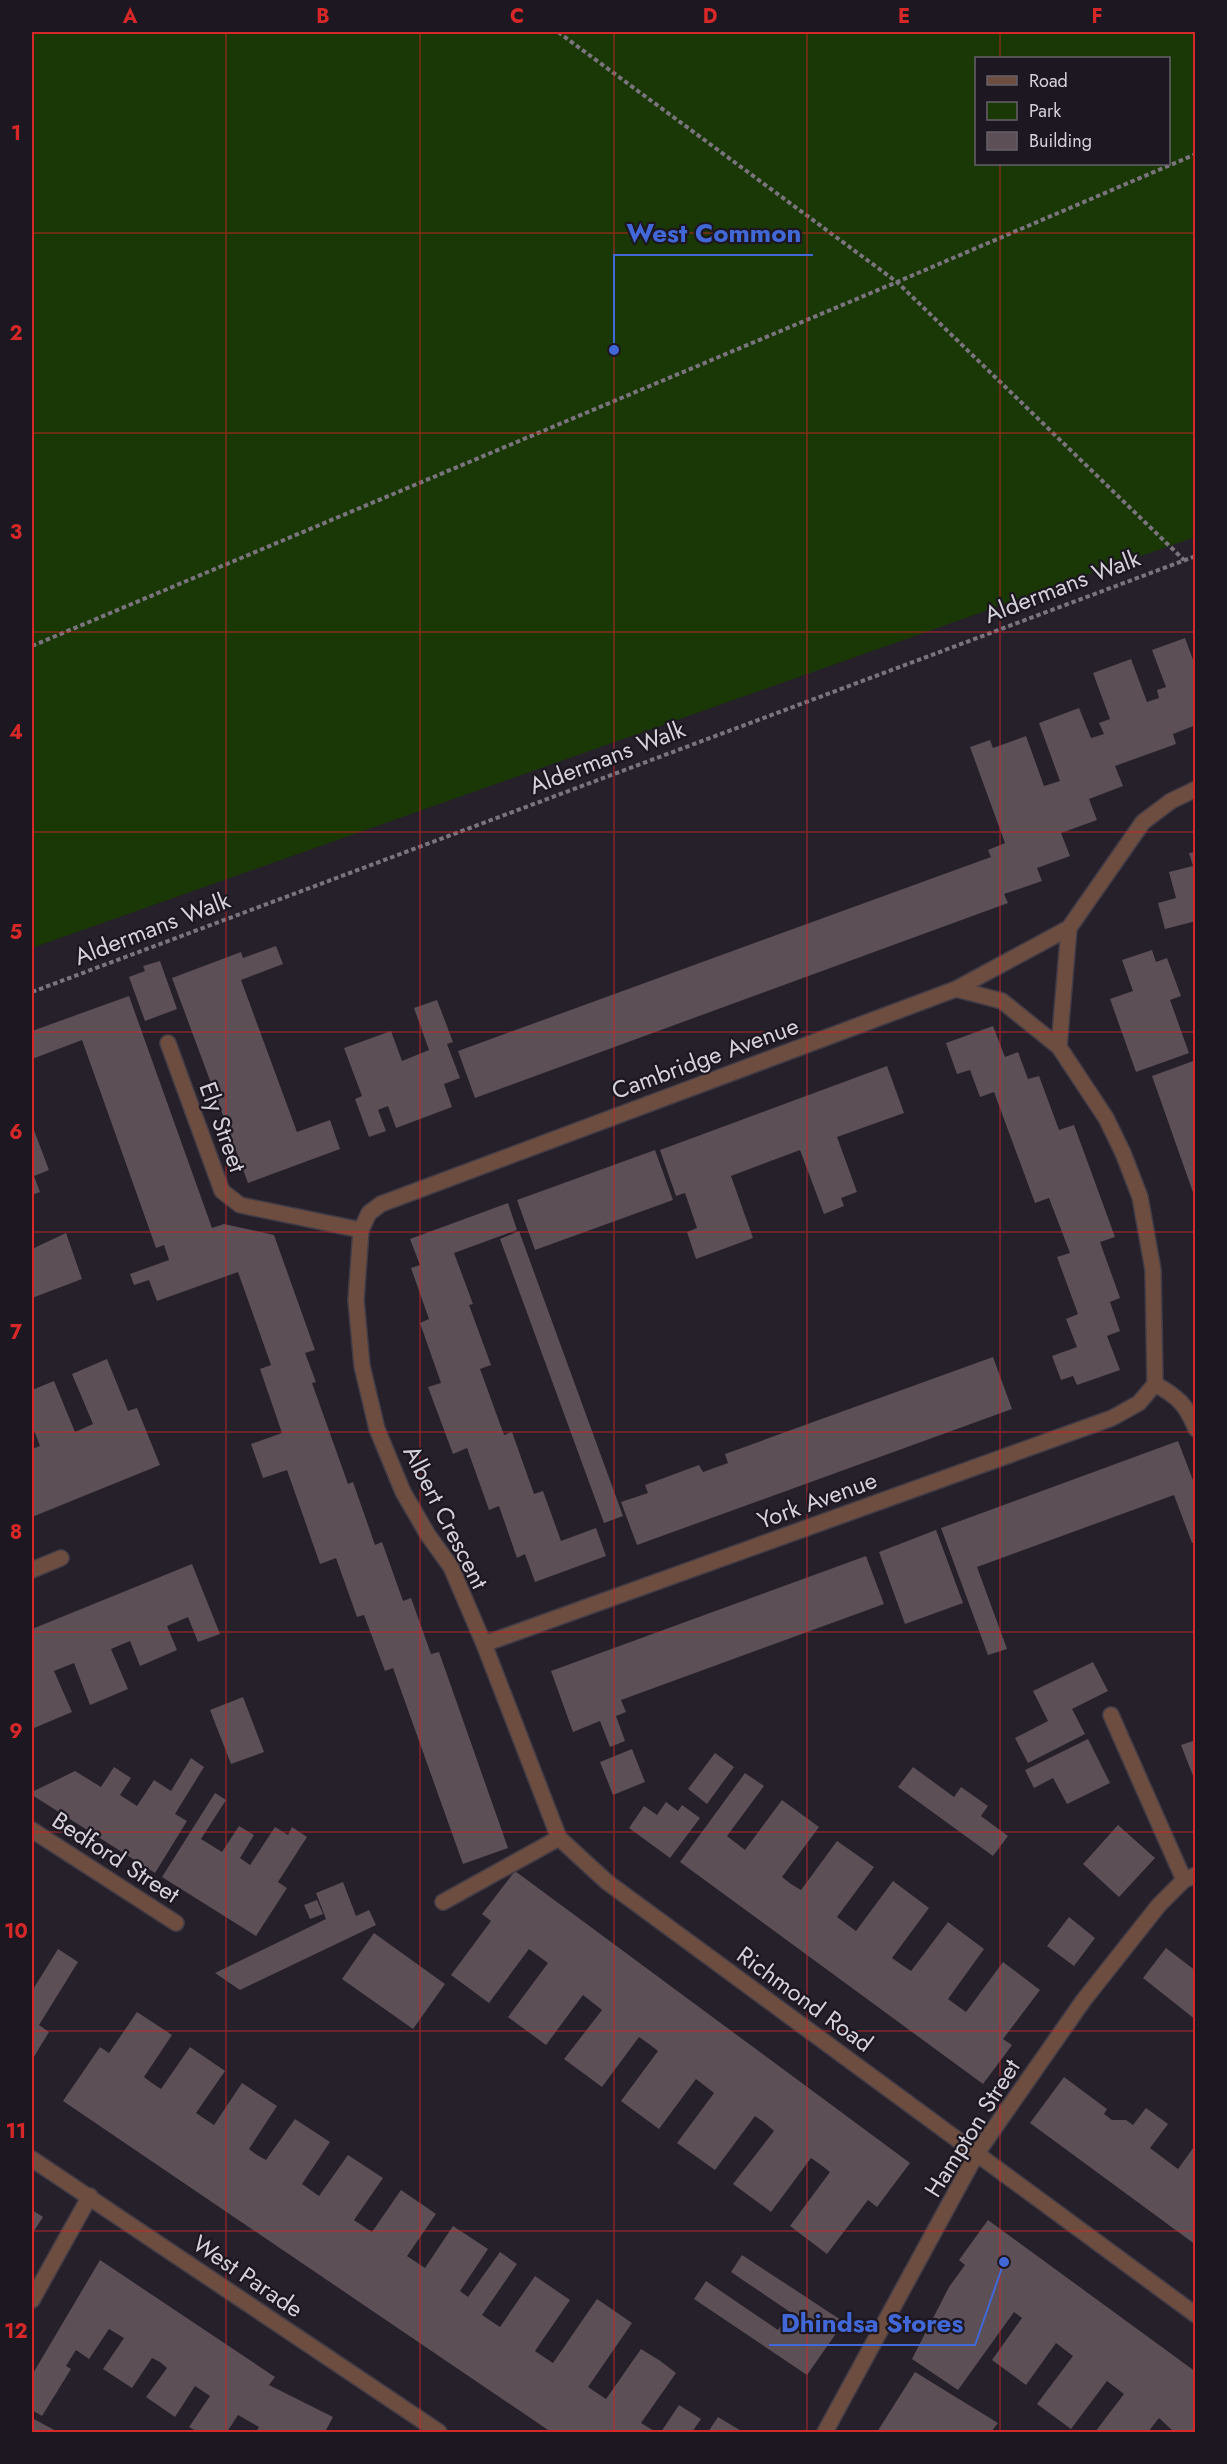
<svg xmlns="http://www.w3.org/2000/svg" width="1227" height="2464" viewBox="0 0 1227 2464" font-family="Jost,sans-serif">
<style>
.green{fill:#1a3706;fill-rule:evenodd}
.building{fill:#5c4f56}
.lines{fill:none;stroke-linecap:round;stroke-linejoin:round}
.service-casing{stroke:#423c47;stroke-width:18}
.minor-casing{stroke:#423c47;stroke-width:18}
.path{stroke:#79747d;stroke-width:4;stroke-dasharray:4.5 3;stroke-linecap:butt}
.service{stroke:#6c4d40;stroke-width:15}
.minor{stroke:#6c4d40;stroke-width:15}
.grid{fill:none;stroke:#d62828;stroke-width:1.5;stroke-opacity:0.55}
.labels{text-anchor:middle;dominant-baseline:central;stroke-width:4.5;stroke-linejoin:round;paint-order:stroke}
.street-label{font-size:24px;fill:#d5d1d9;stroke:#1c1721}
.leader{fill:none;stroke:#4268d8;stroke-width:2}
.callout-dot{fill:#4268d8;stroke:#1c1721;stroke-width:2}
.callout-label{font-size:26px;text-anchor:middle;font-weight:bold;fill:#4268d8;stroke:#1c1721;stroke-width:4.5;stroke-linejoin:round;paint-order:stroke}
.neatline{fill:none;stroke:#d62828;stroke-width:2}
.grid-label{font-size:20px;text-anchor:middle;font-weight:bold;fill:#d62828}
</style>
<rect width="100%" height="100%" fill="#26202b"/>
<path class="green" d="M32 32H1195V537L32 948ZM976 58H1168V164H976Z"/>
<path class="building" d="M1185 638 1196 668V725L1173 734 1176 744 1115 766 1123 786 1089 799 1097 820 1061 833 1070 856 1037 868 1042 881 1004 894 1008 903 475 1098 458 1051 991 857 988 850 1005 843 970 747 990 740 993 748 1026 736 1044 786 1060 781 1039 723 1079 708 1091 738 1104 734 1099 723 1110 719 1093 673 1131 659 1147 702 1159 698 1157 690 1166 687 1152 650Z
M1196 852V921L1165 929 1158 903 1176 898 1169 872 1193 866 1189 853Z
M276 946 283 964 241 980 297 1132 330 1120 340 1149 248 1183 172 978 241 952 243 958Z
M1152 950 1156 962 1167 958 1181 996 1170 1000 1189 1053 1136 1072 1110 999 1133 991 1122 960Z
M160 961 177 1009 145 1021 129 977 145 971 143 966Z
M129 996 212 1228 224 1224 274 1235 315 1350 305 1353 316 1382 312 1383 348 1484 353 1482 375 1545 382 1542 403 1601 411 1598 431 1654 439 1652 508 1848 463 1864 393 1668 385 1671 364 1615 357 1617 336 1558 320 1564 287 1470 263 1478 251 1444 282 1433 260 1369 271 1365 238 1272 157 1301 149 1280 134 1285 130 1274 169 1260 164 1245 156 1248 82 1040 32 1059V1031Z
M437 1000 453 1042 447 1044 460 1078 444 1084 452 1107 396 1128 388 1106 378 1110 386 1131 369 1137 355 1099 362 1096 344 1048 391 1031 402 1061 429 1050 414 1008Z
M993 1026 1005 1057 1018 1052 1028 1079 1039 1076 1059 1130 1074 1125 1115 1237 1100 1242 1120 1298 1110 1302 1120 1331 1107 1336 1120 1370 1077 1385 1073 1376 1061 1380 1052 1356 1077 1347 1066 1319 1078 1314 1057 1257 1070 1253 1049 1198 1035 1203 994 1092 980 1097 970 1070 957 1074 946 1043Z
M1196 1060V1198H1195L1152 1076Z
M887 1066 904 1113 837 1137 857 1192 841 1198 844 1206 824 1214 800 1150 731 1176 753 1238 696 1259 687 1232 697 1228 685 1193 676 1196 660 1150Z
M32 1125 49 1170 34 1176 40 1192 32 1195Z
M655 1150 673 1200 535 1250 517 1200Z
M508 1203 517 1230 454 1253 473 1304 469 1305 491 1365 480 1369 504 1435 512 1432 534 1494 543 1491 561 1541 596 1528 606 1556 535 1582 525 1554 517 1558 499 1506 489 1510 467 1448 453 1454 428 1387 441 1383 420 1323 429 1319 411 1268 420 1265 410 1239Z
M519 1231 623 1516 604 1523 500 1239Z
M66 1233 82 1279 32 1298V1249Z
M993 1357 1012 1409 637 1545 621 1502 648 1493 645 1485 699 1465 703 1472 728 1463 725 1454Z
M107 1359 128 1411 137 1408 160 1465 32 1517V1449L40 1446 32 1425V1390L54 1381 75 1432 93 1424 72 1374Z
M1178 1441 1196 1488V1541L1192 1543 1174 1495 977 1567 1007 1649 988 1655 941 1528Z
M936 1530 963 1603 905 1624 879 1552Z
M866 1556 884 1604 621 1700 626 1712 616 1716 625 1741 610 1747 600 1721 573 1732 551 1671Z
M192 1564 220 1634 198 1642 188 1617 167 1626 177 1650 140 1666 130 1641 111 1649 128 1689 90 1705 74 1663 54 1671 72 1712 34 1728 32 1721V1629Z
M1093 1662 1108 1691 1072 1709 1085 1734 1028 1763 1015 1738 1048 1721 1033 1691Z
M243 1697 264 1752 231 1764 210 1710Z
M1088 1739 1110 1783 1067 1804 1053 1778 1034 1788 1025 1770Z
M1196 1740V1781H1195L1181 1745Z
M632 1749 645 1782 613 1795 600 1762Z
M715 1753 734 1767 707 1804 688 1789Z
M191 1758 204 1767 175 1814 187 1821 155 1873 32 1795V1792L75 1771 101 1787 114 1767 131 1778 120 1795 137 1806 154 1780 171 1791Z
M913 1767 954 1797 961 1787 988 1806 981 1816 1008 1836 993 1856 898 1787Z
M745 1773 764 1786 727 1836 745 1850 782 1800 819 1827 782 1877 791 1884 801 1890 837 1841 874 1867 837 1917 856 1931 893 1881 929 1908 892 1958 902 1965 911 1971 948 1922 984 1949 948 1999 966 2012 1003 1962 1040 1990 1003 2039 1012 2045 983 2084 680 1862Z
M215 1793 226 1800 201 1839 222 1852 239 1826 254 1835 240 1858 250 1865 275 1827 288 1835 292 1827 307 1837 278 1882 287 1888 256 1936 162 1877Z
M666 1802 678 1811 682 1805 700 1818 670 1858 629 1828 644 1806 657 1815Z
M1118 1825 1155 1858 1119 1897 1083 1864Z
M515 1871 910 2163 877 2207 868 2200 827 2254 790 2226 830 2172 821 2165 811 2158 771 2212 733 2184 774 2131 765 2123 755 2116 715 2170 677 2143 714 2093 696 2079 659 2129 621 2101 658 2051 649 2044 639 2037 602 2087 564 2059 602 2010 583 1995 546 2045 508 2017 548 1963 529 1949 489 2003 451 1975 491 1921 482 1914Z
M343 1882 356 1916 369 1910 376 1925 240 1990 215 1973 326 1919 316 1893Z
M317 1900 323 1914 310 1919 304 1905Z
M1069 1917 1095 1938 1074 1966 1047 1946Z
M374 1933 445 1984 413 2029 342 1979Z
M1166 1948 1196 1971V2020L1143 1978Z
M58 1949 78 1962 39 2025 49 2032 32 2060V1991Z
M137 2012 172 2035 144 2077 152 2083 161 2089 190 2047 225 2071 196 2113 214 2125 242 2083 277 2106 249 2149 257 2155 266 2160 295 2119 330 2142 302 2184 319 2196 348 2155 383 2178 354 2220 372 2232 401 2190 436 2214 407 2256 425 2268 453 2226 488 2249 460 2291 468 2297 500 2252 517 2264 482 2315 500 2327 535 2276 570 2300 535 2351 553 2363 597 2299 632 2323 588 2387 606 2399 641 2349 659 2360 676 2373 641 2423 656 2432H551L63 2101 100 2047 109 2053Z
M1064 2077 1107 2109 1104 2114 1112 2120H1126L1133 2125 1146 2108 1168 2124 1150 2148 1178 2169 1196 2144V2245L1030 2123Z
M32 2210 43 2217 32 2234Z
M988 2220 1196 2372V2432H1174L1159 2418 1148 2432H1095L1124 2394 1107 2381 1071 2429 1037 2404 1073 2356 1056 2343 1026 2385 992 2360 1022 2318 1014 2312 958 2390 912 2359 949 2287 965 2265 959 2260Z
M742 2255 844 2322 807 2375 694 2299 706 2281 778 2330 790 2312 731 2272Z
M100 2260 275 2377 269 2385 333 2417 325 2432H256L259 2427 238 2415 227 2432H198L189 2427 210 2396 195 2386 175 2417 146 2397 167 2368 160 2362 152 2358 132 2388 103 2369 124 2338 109 2329 89 2359 76 2350 66 2366 71 2369 42 2416 32 2410V2375Z
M915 2372 998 2423 991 2432H877Z
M679 2405 701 2419 692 2432H661Z
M718 2417 743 2432H708Z
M32 2418 58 2432H32Z"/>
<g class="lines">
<g class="service-casing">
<path id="service" d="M443 1902 559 1838"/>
</g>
<g class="minor-casing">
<path id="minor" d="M1069 928 956 989 381 1204 369 1213 361 1230 356 1300 362 1366 377 1429 403 1492 428 1535 451 1567 484 1644 559 1838 607 1882 1196 2315
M956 989 1002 1001 1059 1047 1106 1118 1123 1153 1140 1197 1153 1270 1155 1384
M168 1043 222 1191 240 1205 361 1230
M1059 1047 1069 928 1143 822 1171 801 1196 789
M1155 1384C1178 1397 1186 1404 1196 1429
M32 1570 61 1558
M484 1644 1112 1418 1139 1403 1155 1384
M1111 1715 1184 1880
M32 1830 176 1923
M32 2159 439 2432
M32 2300 90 2196
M825 2432 977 2153 1083 2001 1159 1905 1184 1880 1196 1875"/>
</g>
<path class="path" d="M558 32 897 282 1184 560
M32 646 897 282 1196 154
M32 992 1196 556"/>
<use href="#service" class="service"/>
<use href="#minor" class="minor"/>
</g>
<path class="grid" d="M226 32V2432M420 32V2432M614 32V2432M807 32V2432M1000 32V58M1000 164V2432M32 233H1196M32 433H1196M32 632H1196M32 832H1196M32 1032H1196M32 1232H1196M32 1432H1196M32 1632H1196M32 1832H1196M32 2031H1196M32 2231H1196"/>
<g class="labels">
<g class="street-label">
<text transform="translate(1062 586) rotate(-21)">Aldermans Walk</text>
<text transform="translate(607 757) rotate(-21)">Aldermans Walk</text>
<text transform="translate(152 928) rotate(-21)">Aldermans Walk</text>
<text transform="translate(705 1058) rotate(-20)">Cambridge Avenue</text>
<text transform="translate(223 1127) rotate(70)">Ely Street</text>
<text transform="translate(817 1500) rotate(-20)">York Avenue</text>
<text transform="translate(446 1517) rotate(63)">Albert Crescent</text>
<text transform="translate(116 1857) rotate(33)">Bedford Street</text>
<text transform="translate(805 1999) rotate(36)">Richmond Road</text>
<text transform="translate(972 2128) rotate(-58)">Hampton Street</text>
<text transform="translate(248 2276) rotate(34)">West Parade</text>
</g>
</g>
<path class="leader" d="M614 350L614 255H813M1004 2262L975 2345H769"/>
<g class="callout-dot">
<circle cx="614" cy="350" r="6"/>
<circle cx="1004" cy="2262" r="6"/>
</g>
<g class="callout-label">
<text x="714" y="242">West Common</text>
<text x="872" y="2332">Dhindsa Stores</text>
</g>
<rect width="1227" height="2464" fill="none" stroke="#1c1721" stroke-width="66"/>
<rect x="975" y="57" width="195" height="108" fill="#1c1721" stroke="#66616b" stroke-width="1.5"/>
<rect x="987" y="76" width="30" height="9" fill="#6c4d40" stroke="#66616b" stroke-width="1.5"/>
<text x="1029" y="87" font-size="18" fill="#d5d1d9">Road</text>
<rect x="987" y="102" width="30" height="18" fill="#1a3706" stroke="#66616b" stroke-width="1.5"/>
<text x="1029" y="117" font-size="18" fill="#d5d1d9">Park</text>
<rect x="987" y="132" width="30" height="18" fill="#5c4f56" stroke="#66616b" stroke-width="1.5"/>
<text x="1029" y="147" font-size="18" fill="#d5d1d9">Building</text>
<rect x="33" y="33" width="1161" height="2398" class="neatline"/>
<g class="grid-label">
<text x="130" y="23">A</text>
<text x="323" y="23">B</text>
<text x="517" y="23">C</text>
<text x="710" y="23">D</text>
<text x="904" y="23">E</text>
<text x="1097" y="23">F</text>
<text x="16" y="140">1</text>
<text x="16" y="340">2</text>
<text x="16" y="539">3</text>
<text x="16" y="739">4</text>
<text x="16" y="939">5</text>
<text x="16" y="1139">6</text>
<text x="16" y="1339">7</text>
<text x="16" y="1539">8</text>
<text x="16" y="1738">9</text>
<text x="16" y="1938">10</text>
<text x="16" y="2138">11</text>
<text x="16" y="2338">12</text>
</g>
</svg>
